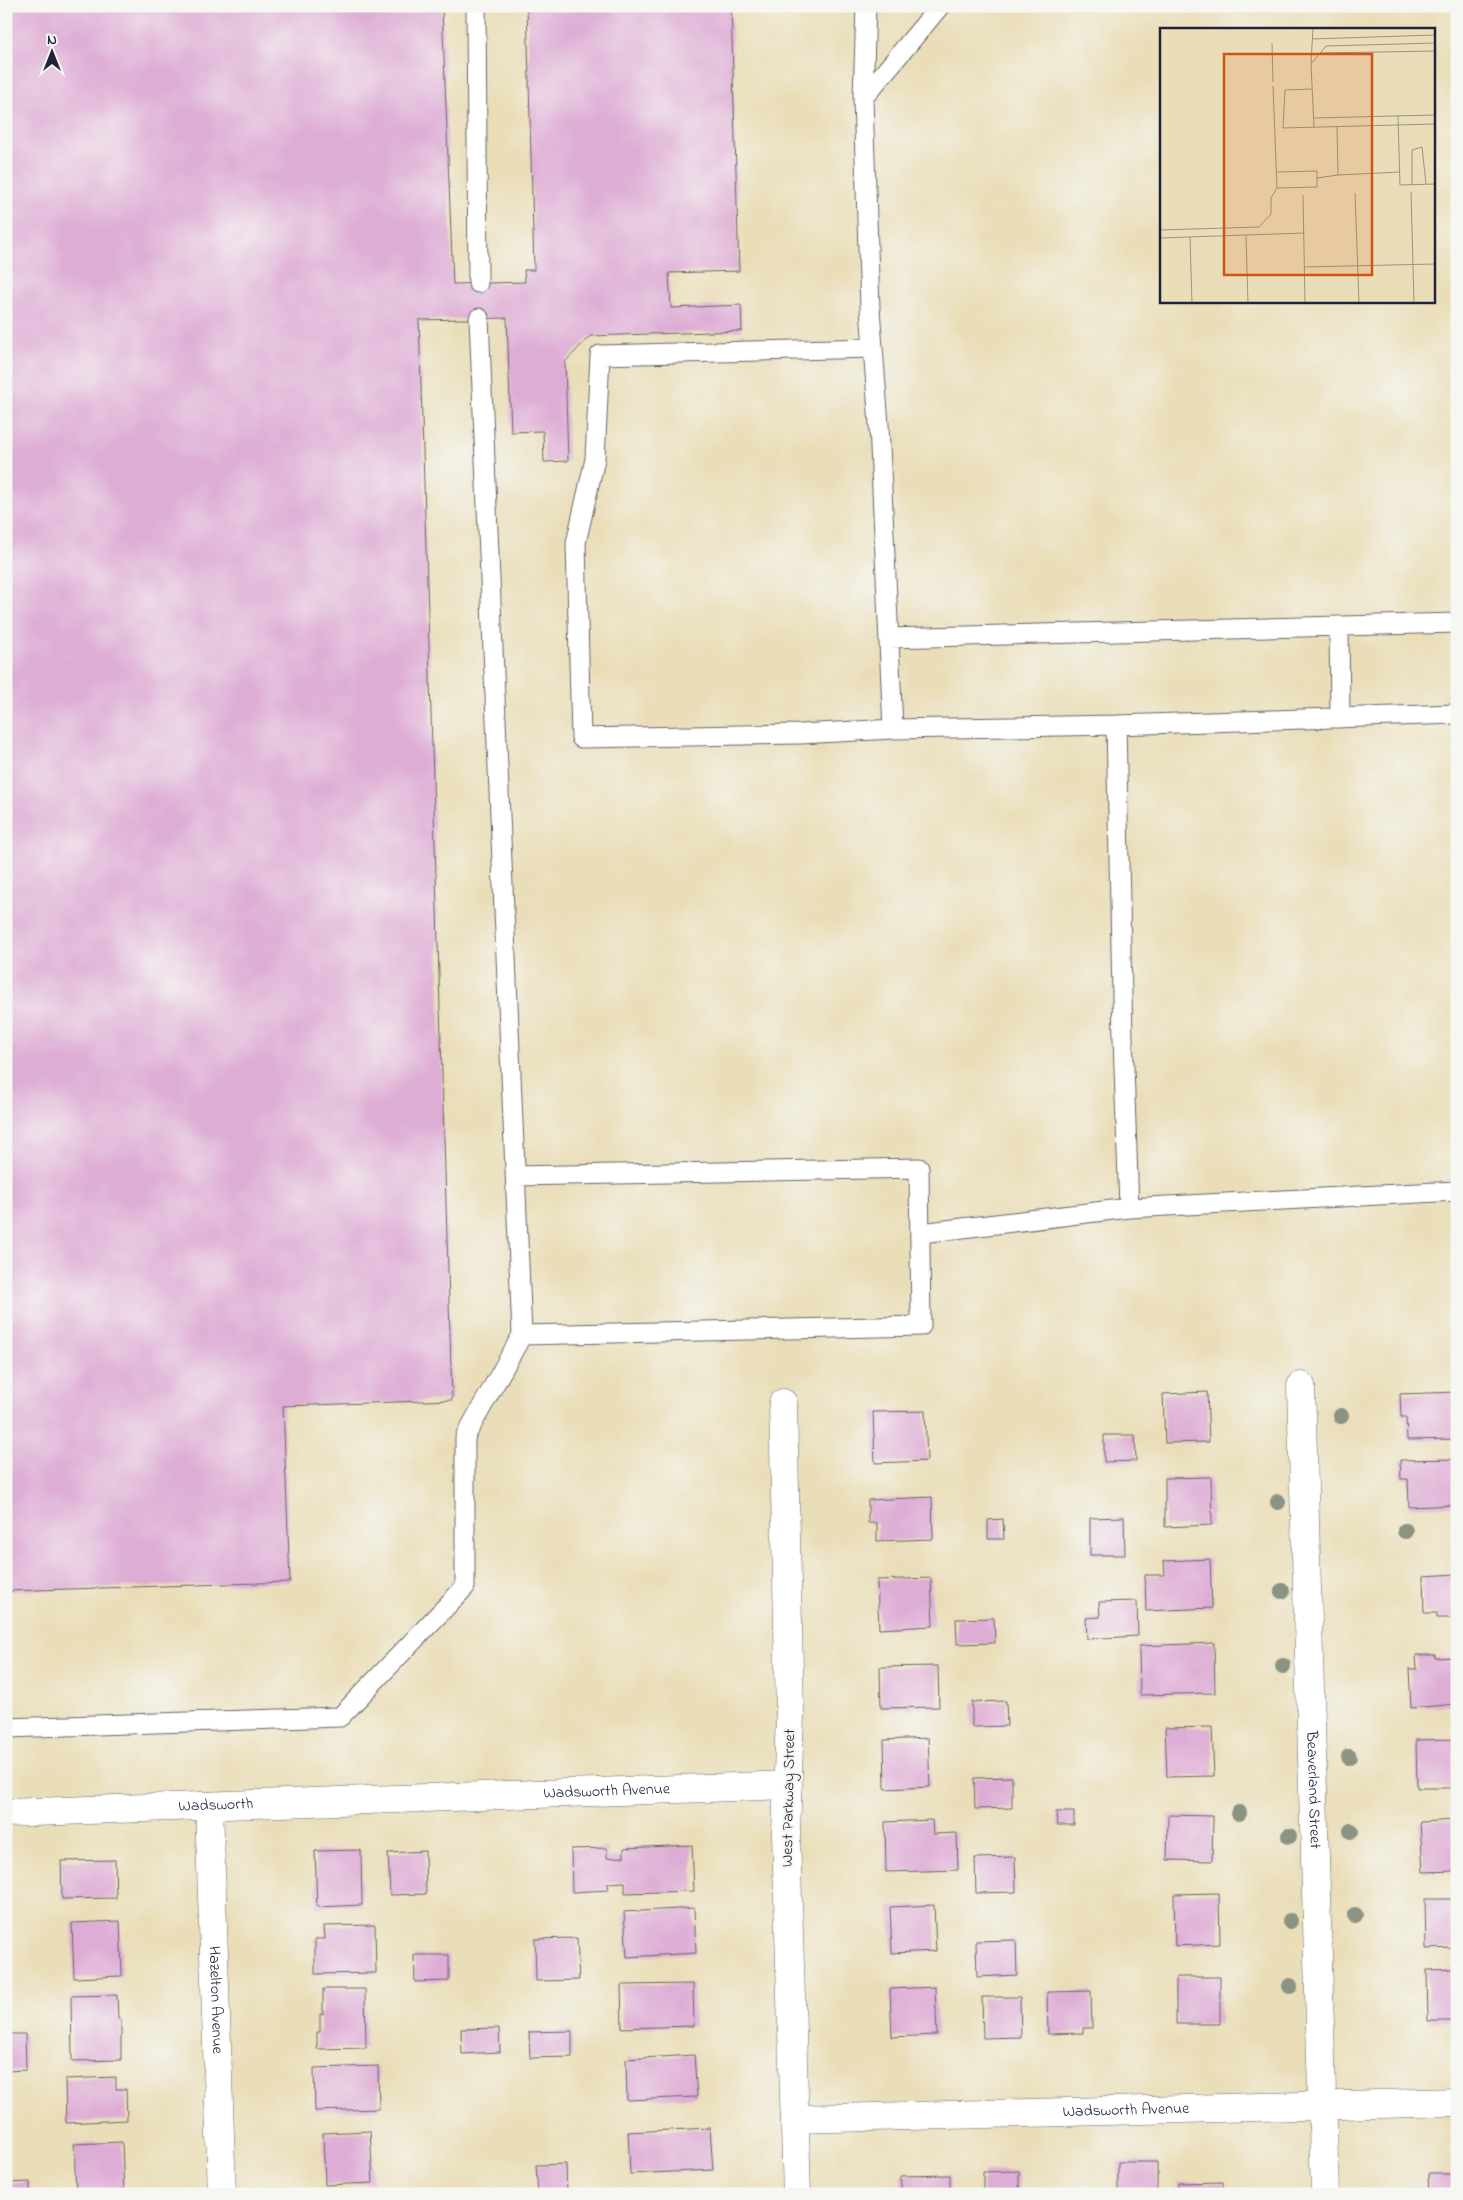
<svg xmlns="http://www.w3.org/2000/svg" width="1463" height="2200" viewBox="0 0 1463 2200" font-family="'Indie Flower',sans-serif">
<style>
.building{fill:#deadd5}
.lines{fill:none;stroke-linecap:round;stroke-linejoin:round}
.lane-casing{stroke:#686467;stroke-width:21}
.street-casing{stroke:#686467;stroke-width:29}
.lane{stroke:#fff;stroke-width:19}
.street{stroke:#fff;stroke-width:28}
.tree{fill:#8b9382}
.labels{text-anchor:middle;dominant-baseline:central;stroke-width:4.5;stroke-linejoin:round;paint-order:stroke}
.street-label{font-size:16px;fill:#22223b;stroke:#f6f6f2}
.inset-road{fill:none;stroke:#9a9387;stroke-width:1}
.view{fill:#d45411;fill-opacity:0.15;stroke:#d45411;stroke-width:2.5}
.inset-edge{fill:none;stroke:#22223b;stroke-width:2.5}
</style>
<rect width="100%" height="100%" fill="#f6f6f2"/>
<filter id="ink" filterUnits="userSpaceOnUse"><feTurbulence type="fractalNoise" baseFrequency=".02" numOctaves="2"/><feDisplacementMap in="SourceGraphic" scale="10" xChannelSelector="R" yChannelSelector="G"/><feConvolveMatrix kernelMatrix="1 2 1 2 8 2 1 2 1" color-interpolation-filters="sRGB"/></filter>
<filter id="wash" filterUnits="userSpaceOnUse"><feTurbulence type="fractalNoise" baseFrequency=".0096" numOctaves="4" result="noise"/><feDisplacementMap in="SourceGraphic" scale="20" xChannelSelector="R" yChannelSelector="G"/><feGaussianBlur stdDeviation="1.12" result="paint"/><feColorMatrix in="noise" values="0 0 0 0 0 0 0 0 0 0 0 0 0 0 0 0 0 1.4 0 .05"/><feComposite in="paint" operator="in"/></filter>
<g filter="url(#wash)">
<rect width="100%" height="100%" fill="#eadeb9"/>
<g id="blocks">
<path class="building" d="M6 6H442L453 284 525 282 524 270H534L527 6H731L739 271 669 273 671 308 741 305 742 331 590 336 565 362 568 461 544 462 543 431 511 432 507 318 419 320 452 1400 283 1406 290 1582 6 1591Z
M1207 1392 1209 1442 1165 1443 1163 1394Z
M1457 1392V1439L1407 1440 1406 1417H1401L1400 1394Z
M925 1411 927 1461 875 1463 873 1412Z
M1104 1435H1135L1136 1461 1104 1462Z
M1457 1459V1505L1409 1507 1408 1479H1401L1400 1460Z
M1211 1477 1212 1525 1165 1527V1478Z
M932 1497 933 1539 877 1541V1523H868V1500Z
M1124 1517 1125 1555H1090V1518Z
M1003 1519 1004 1539H988V1520Z
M1210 1559 1212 1608 1146 1611 1145 1575H1165L1164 1561Z
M1457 1574V1618H1437V1613H1424L1423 1576Z
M931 1578 933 1626 879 1629 877 1580Z
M1137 1601 1138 1636 1087 1639 1086 1618 1100 1617 1099 1602Z
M994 1618 995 1643 957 1644 956 1619Z
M1214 1643 1215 1693 1140 1695 1139 1646Z
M1416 1655H1435V1658L1457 1657V1704L1411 1708 1409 1669H1417Z
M938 1666 939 1707 881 1708 880 1667Z
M1006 1701 1007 1726 972 1727V1702Z
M1212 1727 1214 1776 1167 1777 1165 1728Z
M928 1738 930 1787 885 1789 884 1740Z
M1457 1739V1788H1417L1416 1740Z
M1012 1777V1808L975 1809 974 1778Z
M1056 1812H1074V1825H1057Z
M1168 1815 1213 1816 1212 1861 1167 1860Z
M932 1820 933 1834 957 1833 958 1870 886 1872 885 1822Z
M1457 1820V1871L1423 1872 1420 1822Z
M692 1845 694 1891 625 1893V1882L608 1883 609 1890 572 1892 571 1849 607 1848V1858L624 1857V1848Z
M361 1850 362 1905 317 1907 315 1851Z
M425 1851 426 1894 390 1895 388 1853Z
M1015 1857 1016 1892 976 1893 975 1858Z
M115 1860 116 1898 62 1899 61 1861Z
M1219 1893 1220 1944 1175 1946 1174 1894Z
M1425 1899H1457V1948L1426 1949Z
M934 1905 936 1951 892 1953 890 1907Z
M694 1908 696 1953 627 1957 624 1912Z
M120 1921 122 1976 74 1978 72 1923Z
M375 1925 376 1973 315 1974V1939H325L324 1926Z
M577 1938 579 1980 536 1981 535 1939Z
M1016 1940 1017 1975 977 1977 976 1941Z
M414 1955H449V1981L415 1982Z
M1457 1969V2021H1428L1427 1970Z
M1176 1977H1220V2024H1176Z
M693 1984 694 2026 622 2028 621 1985Z
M935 1987 937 2035 892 2037 890 1989Z
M323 1989H365L366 2048 317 2049V2032H320V2014H323Z
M1091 1991 1092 2028H1083V2033L1048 2034 1047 1992Z
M117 1995 118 2019H121V2060L72 2061 71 1996Z
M982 1997H1020L1021 2037 983 2038Z
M499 2028 500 2052 462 2054 461 2029Z
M572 2031V2057L530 2058 529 2032Z
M6 2034H25L26 2070 6 2071Z
M694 2055 697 2097 627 2100 626 2059Z
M378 2066 379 2109 315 2111 314 2068Z
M116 2077V2089H126L127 2120 66 2123 65 2079Z
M710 2128 713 2170 630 2174 628 2132Z
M370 2131 373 2183 325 2185 323 2133Z
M122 2142 124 2194H76L74 2144Z
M1118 2162H1157V2194H1118Z
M566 2164 567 2194H538L536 2165Z
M1019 2171V2194H983V2172Z
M1428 2174H1457V2194H1429Z
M950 2175V2194H901V2176Z
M30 2182V2194H6V2183Z
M1223 2182V2194H1179L1178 2183Z"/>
</g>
</g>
<g filter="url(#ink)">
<use href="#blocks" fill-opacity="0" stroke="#686467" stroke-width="1"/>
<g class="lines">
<g class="lane-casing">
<path id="lane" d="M476 6 478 283
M863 98 866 6
M872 348 600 355 595 459 576 543 581 738 800 734 893 729 1116 725 1457 714
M1339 626 1340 718
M889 638 1457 623
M1116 725 1123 1039 1129 1208 1457 1191
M893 729 879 425 870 309 863 98 940 6
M515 1176 919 1168 921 1326 522 1335
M921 1233 1129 1208
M6 1728 340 1717 465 1587V1437L522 1335 479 318"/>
</g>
<g class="street-casing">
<g id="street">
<path id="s1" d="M1301 1386 1325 2194"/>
<path d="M783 1403 790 1714 786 1834 797 2194"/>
<path id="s2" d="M209 1806 222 2194"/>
<path id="s3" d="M6 1813 788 1785"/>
<path id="s4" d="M795 2119 1457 2102"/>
</g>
</g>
<use href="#lane" class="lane"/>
<use href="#street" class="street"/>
</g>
<g class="tree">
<circle cx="1341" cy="1416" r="8"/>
<circle cx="1278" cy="1502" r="8"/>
<circle cx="1405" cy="1531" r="8"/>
<circle cx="1282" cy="1591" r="8"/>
<circle cx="1283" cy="1666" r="8"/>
<circle cx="1349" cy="1757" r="8"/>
<circle cx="1239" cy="1813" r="8"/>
<circle cx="1351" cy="1831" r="8"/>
<circle cx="1289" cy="1836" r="8"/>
<circle cx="1355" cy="1915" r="8"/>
<circle cx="1290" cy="1921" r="8"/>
<circle cx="1290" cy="1986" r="8"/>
</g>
</g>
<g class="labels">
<g class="street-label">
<text stroke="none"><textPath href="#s1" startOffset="404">Beaverland Street</textPath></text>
<text stroke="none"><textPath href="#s3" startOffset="601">Wadsworth Avenue</textPath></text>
<text transform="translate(789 1798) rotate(-89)">West Parkway Street</text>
<text stroke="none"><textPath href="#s3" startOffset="210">Wadsworth</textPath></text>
<text stroke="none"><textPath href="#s2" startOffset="194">Hazelton Avenue</textPath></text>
<text stroke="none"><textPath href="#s4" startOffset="331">Wadsworth Avenue</textPath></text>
</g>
</g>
<g transform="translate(1160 28)">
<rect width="275" height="275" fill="#eadeb9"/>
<path class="inset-road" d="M152 11 275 7M112 15 113 54M160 25 275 23M151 35 153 0M152 61 125 62 123 100 275 96M238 88 240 157 275 156M154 90 275 87M154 99 151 36 166 18 275 15M177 99 178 147 240 144M116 144 157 143V159L117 160M157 150 178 147M252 157V122L262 119 266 156M251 164 254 275M195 165 199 275M143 167 145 275M0 202 99 199 111 186V170L117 160 113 58M86 208 88 275M30 209 32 275M0 210 144 205M144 239 275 236"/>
<path class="view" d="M64 26H212V247H64Z"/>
<rect width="275" height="275" class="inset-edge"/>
</g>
<rect width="1463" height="2200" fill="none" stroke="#f6f6f2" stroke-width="25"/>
<g transform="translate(52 52)" stroke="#f6f6f2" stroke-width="4" paint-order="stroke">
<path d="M0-4L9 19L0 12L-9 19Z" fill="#22223b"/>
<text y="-8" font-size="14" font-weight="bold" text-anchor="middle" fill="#22223b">N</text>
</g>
</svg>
